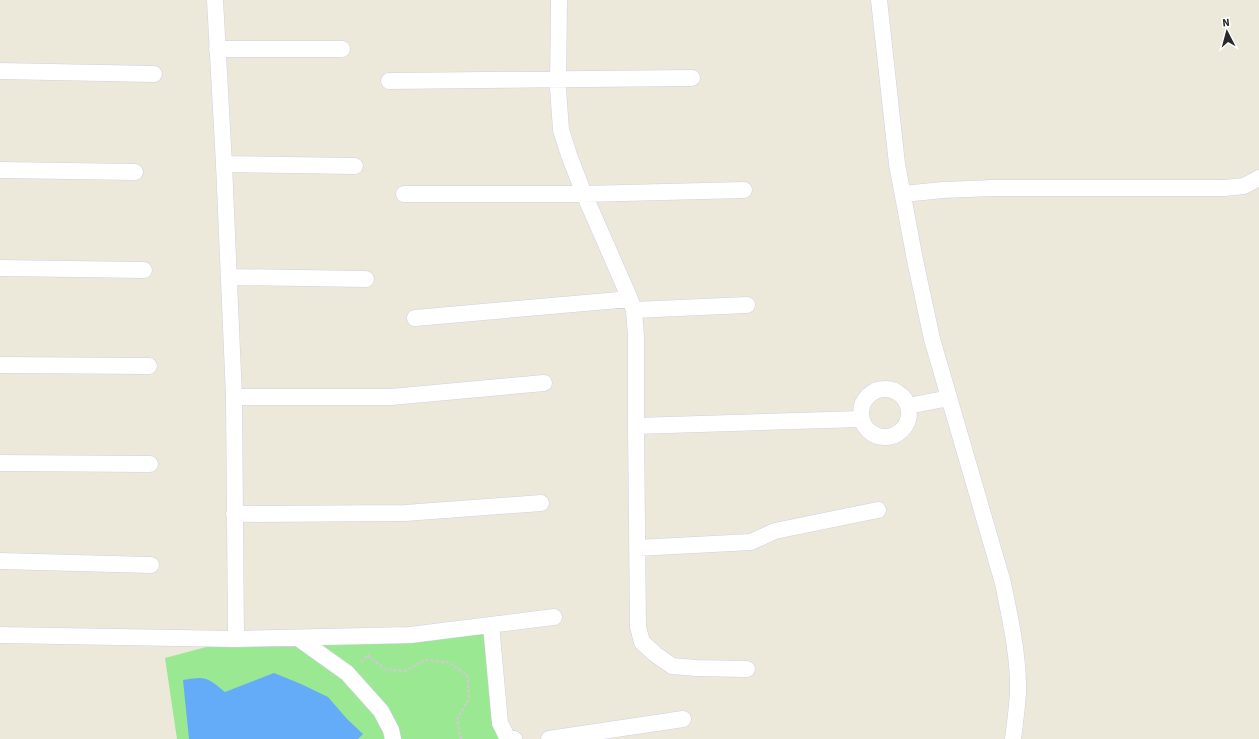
<svg xmlns="http://www.w3.org/2000/svg" width="1259" height="739" viewBox="0 0 1259 739" font-family="'Source Sans 3',sans-serif">
<style>
.green{fill:#9ae891}
.water{fill:#64acf7}
.lines{fill:none;stroke-linecap:round;stroke-linejoin:round}
.minor-casing{stroke:#d0cfe3;stroke-width:17}
.path{stroke:#ccc;stroke-width:2.5;stroke-dasharray:3 2;stroke-linecap:butt}
.minor{stroke:#fff;stroke-width:16}
</style>
<rect width="100%" height="100%" fill="#ede9da"/>
<path class="green" d="M491 625 505 739H177L165 658 236 639Z"/>
<path class="water" d="M274 673 301 684 328 697 347 719 363 734 358 739H189L183 680C206 676 207 677 225 692Z"/>
<g class="lines">
<g class="minor-casing">
<path id="minor" d="M215 0 224 164 234 397 236 639
M559 0 558 88 561 130 569 155 584 194 630 299 634 310 636 336V426
M879 0 897 164 915 260 932 339 1003 583C1010 618 1019 657 1018 693 1017 708 1015 724 1013 739
M217 49H342
M0 71 154 74
M389 81 692 78
M224 164 355 166
M0 170 135 172
M404 194H584L744 190
M903 194 943 190 993 188H1225L1244 186 1259 178
M0 268 144 270
M229 277 366 279
M634 310 747 305
M415 318 630 299
M0 365 149 366
M861 413a24 24 0 1 1 48 0a24 24 0 1 1-48 0Z
M234 397H391L544 383
M908 406 949 398
M0 463 150 464
M234 514 405 513 541 503
M637 548 751 542 775 531 878 510
M0 561 151 565
M491 625 500 723 507 737 514 739
M0 635 236 639 410 635 554 617
M298 638 347 673 381 711 391 730 393 739
M747 669 696 668 672 666 655 654 642 642 638 627 636 426 861 419
M549 739 683 719"/>
</g>
<path class="path" d="M368 656 385 669 404 671 426 660 450 663 467 675 469 698 457 720 461 739
M361 662 369 654"/>
<use href="#minor" class="minor"/>
</g>
<g transform="translate(1227 32) rotate(354)" stroke="#ffffff" stroke-width="3" paint-order="stroke">
<path d="M0-3L7 15L0 10L-7 15Z" fill="#292929"/>
<text y="-6" font-size="11" font-weight="bold" text-anchor="middle" fill="#292929">N</text>
</g>
</svg>
